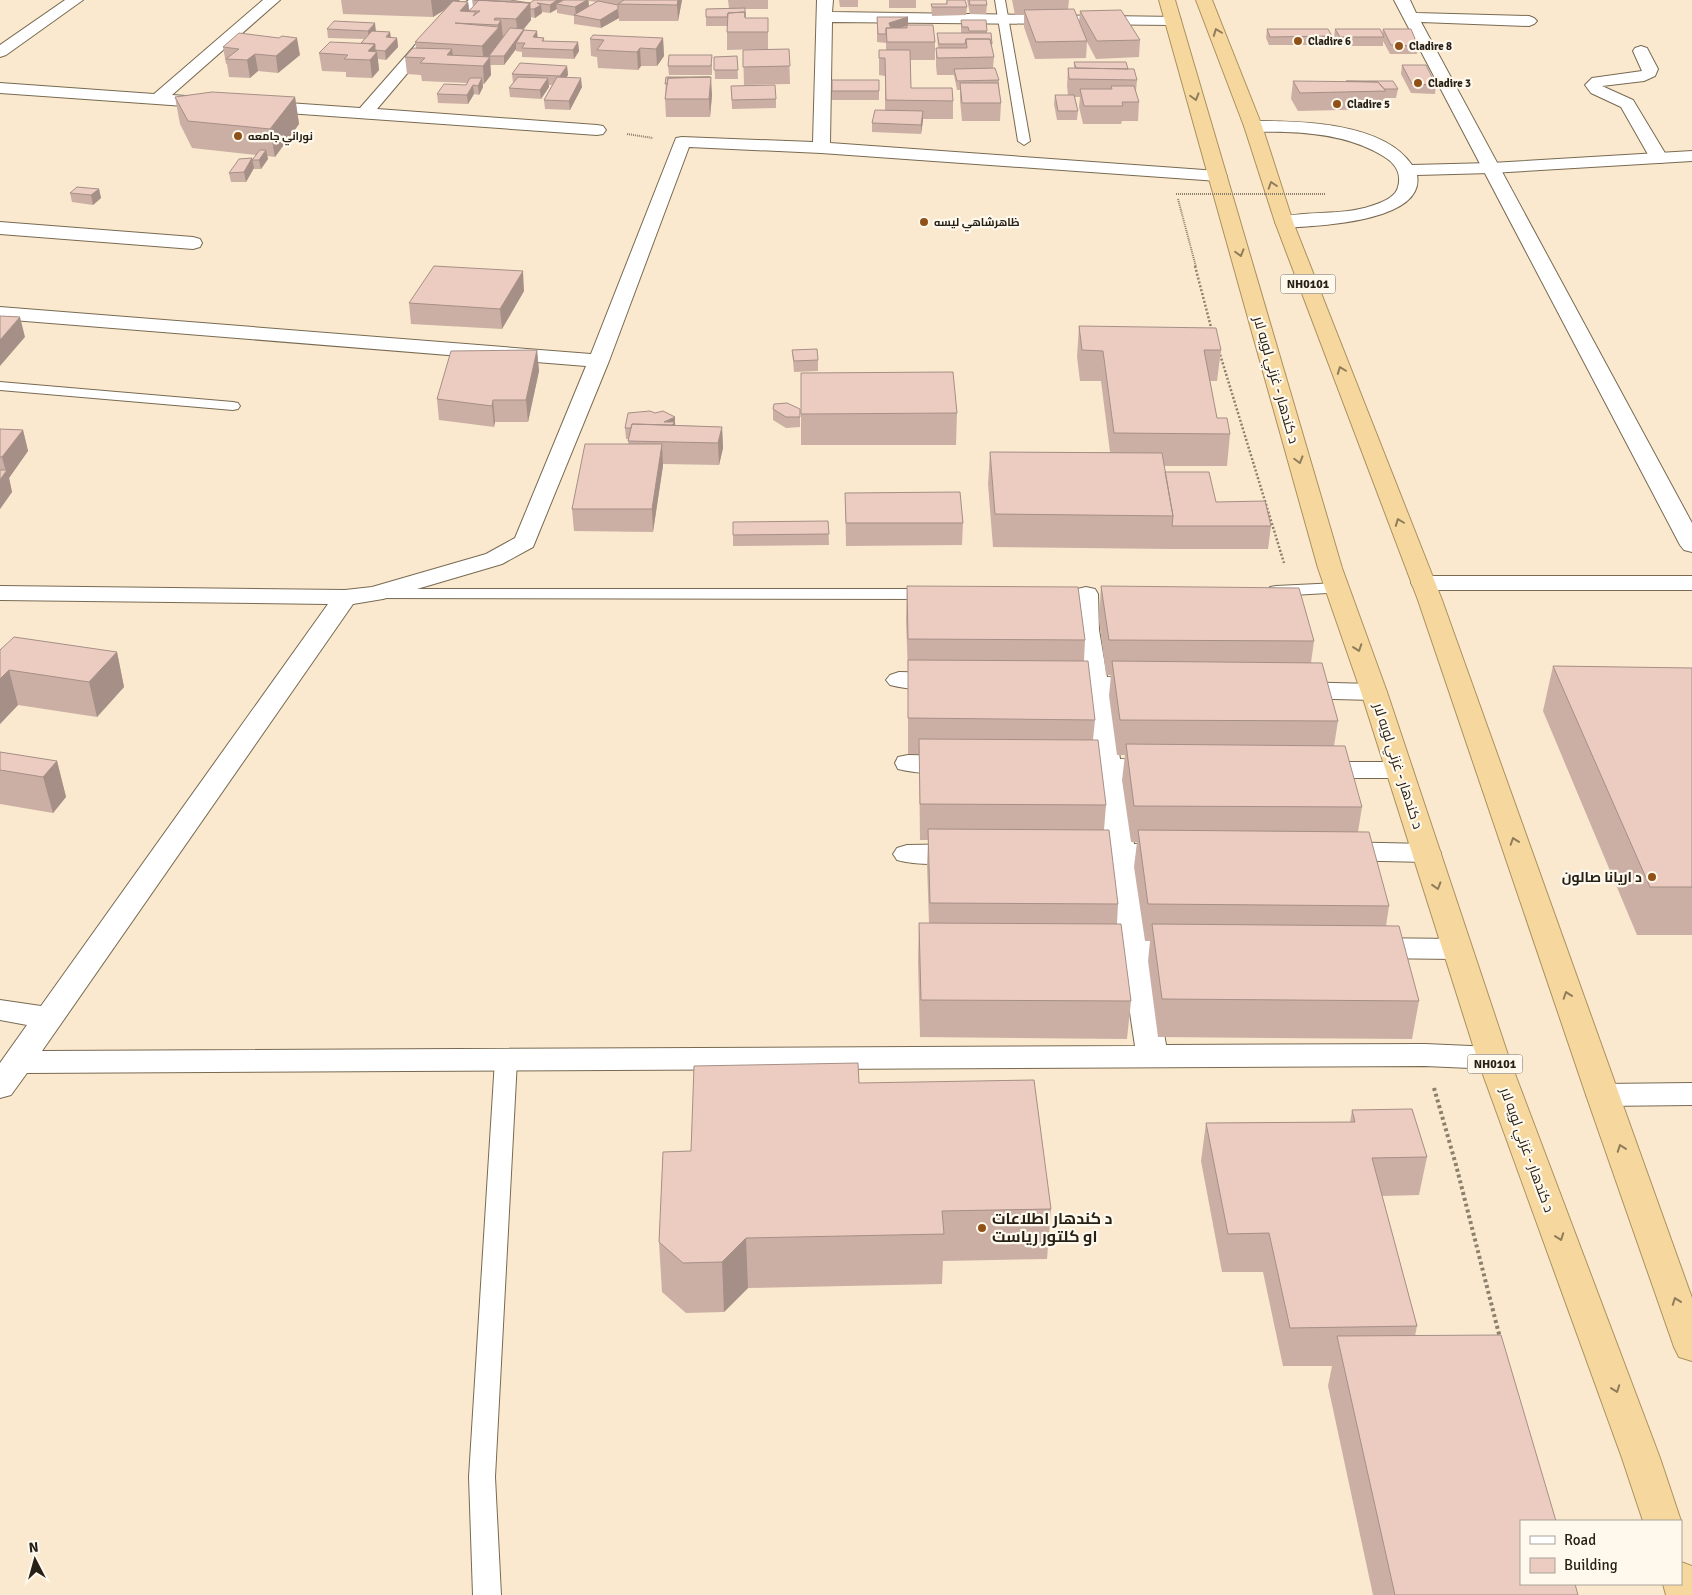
<svg xmlns="http://www.w3.org/2000/svg" width="1692" height="1595" viewBox="0 0 1692 1595" font-family="Signika,Cairo,sans-serif">
<style>
.lines{fill:none;stroke-linecap:round;stroke-linejoin:round}
.service-casing{stroke:#786a52;stroke-width:2}
.minor-casing{stroke:#786a52;stroke-width:2}
.tertiary-casing{stroke:#786a52;stroke-width:2}
.secondary-casing{stroke:#786a52;stroke-width:2}
.trunk-casing{stroke:#ab915f;stroke-width:2}
.path-far2{stroke:#8b7f6d;stroke-width:2;stroke-dasharray:1 1;stroke-linecap:butt}
.path-far1{stroke:#8b7f6d;stroke-width:2.5;stroke-dasharray:2 2;stroke-linecap:butt}
.path{stroke:#8b7f6d;stroke-width:4;stroke-dasharray:3 3;stroke-linecap:butt}
.service{fill:#fff;fill-rule:evenodd}
.minor{fill:#fff;fill-rule:evenodd}
.tertiary{fill:#fff;fill-rule:evenodd}
.secondary{fill:#fff;fill-rule:evenodd}
.trunk{fill:#f6d89f;fill-rule:evenodd}
.path-bridge{stroke:#8b7f6d;stroke-width:2;stroke-dasharray:1 1;stroke-linecap:butt}
.wall{fill:#cbafa5;fill-rule:evenodd}
.shaded-wall{fill:#a58f86}
.building{fill:#ecccc0;stroke:#a58f86}
.oneway{stroke:#8e7c5a}
.poi-dot{fill:#905117;stroke:#fff8ed;stroke-width:2}
.labels{text-anchor:middle;dominant-baseline:central;stroke-width:4.5;stroke-linejoin:round;paint-order:stroke}
.far-poi-label{font-size:11px;font-weight:bold;fill:#262016;stroke:#fff8ed;text-anchor:start}
.shield{fill:#fff8ed;stroke:#676156;stroke-width:1}
.shield-label{font-size:12px;font-weight:bold;fill:#262016}
.street-label{font-size:14px;fill:#262016;stroke:#fff8ed}
.poi-label{font-size:14px;font-weight:bold;fill:#262016;stroke:#fff8ed;text-anchor:end}
.near-poi-label{font-size:16px;font-weight:bold;fill:#262016;stroke:#fff8ed;text-anchor:start}
</style>
<rect width="100%" height="100%" fill="#fae9ce"/>
<g class="lines">
<g class="service-casing">
<path id="service" d="M995 0H1005L1030 141 1024 145 1018 141Z
M0 382 233 402 238 403 240 406 238 409 233 410 0 390Z
M1338 583 1344 584 1346 588 1344 592 1276 596 1270 595 1268 591 1270 587 1276 586Z
M376 589H933L939 590 941 594 939 598 933 599 370 598 368 594 370 590Z
M506 1053 514 1055 517 1060 495 1477 501 1595H473L469 1477 495 1060 498 1055Z"/>
</g>
<g class="minor-casing">
<path id="minor" d="M65 0H83L6 55 0 57V45Z
M263 0H280L172 95 213 98 219 99 221 103 219 107 213 108 0 93V83L154 94Z
M469 0H488L485 3 449 24 377 109 597 125 603 126 606 130 603 134 597 135 259 111 253 110 251 106 253 102 259 101 360 108 439 18Z
M817 0H833L832 12 1178 17 1181 20 1178 23 1173 25 832 22 830 143 1218 171 1224 172 1227 176 1224 180 1218 181 821 153 689 147 609 361 533 547 502 564 383 599 353 604 42 1051 1135 1046 1122 959 1086 960 1075 957 1071 950 1075 943 1086 940H1119L1108 861 1074 862 1064 859 1060 853 1064 847 1074 844H1106L1096 775 1064 774 1054 772 1050 766 1054 760 1064 758H1093L1084 692H1053L1044 689 1040 684 1044 679 1053 676 1081 677C1079 658 1068 603 1077 589L1086 587 1095 589 1098 594 1099 630 1107 677 1148 678 1157 681 1161 686 1157 691 1148 694 1110 693 1120 759 1161 760 1171 762 1175 768 1171 774 1161 776 1123 775 1134 844 1173 843 1183 846 1187 852 1183 858 1173 861H1137L1149 940 1185 939 1196 942 1200 949 1196 956 1185 959H1152L1166 1045 1425 1044 1493 1047 1504 1050 1509 1058 1504 1066 1493 1069 1425 1066 27 1073 11 1095 0 1098V1063L27 1025 0 1020V1000L41 1006 328 604 0 600V586L345 590 372 587 486 554 515 538 586 366 0 319V307L591 354 676 138 682 137 813 142Z
M1394 0H1410L1416 13 1529 16 1534 18 1537 21 1534 24 1529 26 1421 22 1692 523V552L1684 550 1680 545Z
M1641 46 1647 48 1658 69 1655 76 1644 81 1602 86 1633 100 1668 158 1665 162 1659 163 1653 162 1650 158 1621 107 1591 93 1585 85 1592 78 1642 71 1633 51 1635 48Z
M0 222 193 237 200 239 202 243 200 247 193 249 0 234Z
M899 672 945 673 954 676 958 681 954 686C935 691 909 690 890 685L886 680 890 675Z
M1293 682 1374 684 1383 687 1387 692 1383 697 1374 700 1293 698 1284 695 1280 690 1284 685Z
M908 755 956 756 966 758 969 764 966 770C946 775 918 774 898 769L895 763 898 757Z
M1314 762H1399L1409 764 1413 770 1409 776 1399 778H1314L1304 776 1300 770 1304 764Z
M1336 842 1427 844 1437 847 1441 853 1437 859 1427 862 1336 860 1326 857 1322 851 1326 845Z
M966 844 976 847 980 853 976 859C955 865 918 866 897 860L893 854 897 848 907 845Z
M1368 938 1457 939 1468 942 1472 949 1468 956 1457 959 1368 958 1357 955 1353 948 1357 941Z
M1692 1083V1105L1602 1106 1591 1103 1586 1095 1591 1087 1602 1084Z"/>
</g>
<g class="tertiary-casing">
<path id="tertiary" d="M1253 121C1300 121 1383 122 1412 165L1491 163 1692 151V161L1491 173 1417 175C1426 223 1314 226 1284 228L1277 226 1275 222 1277 218C1308 210 1341 216 1371 206 1381 203 1396 197 1398 187 1402 173 1395 163 1383 156 1354 138 1319 133 1285 132 1272 131 1259 133 1247 130L1244 126 1247 122Z"/>
</g>
<g class="secondary-casing">
<path id="secondary" d="M1423 576H1692V590H1423L1414 588 1411 583 1414 578Z"/>
</g>
<g class="trunk-casing">
<path id="trunk" d="M1159 0H1175L1342 568 1387 692 1509 1058 1660 1458 1681 1521V1522L1643 1521 1622 1458 1477 1058 1361 692 1318 568Z
M1196 0H1212L1262 126 1293 222 1442 600 1692 1298V1361L1679 1357 1674 1347 1586 1095 1418 600 1275 222 1244 126Z
M1681 1562 1692 1566V1595H1666L1663 1584H1681Z"/>
</g>
<path class="path-far2" d="M627 134 653 138
M1178 199 1196 267"/>
<path class="path-far1" d="M1195 266 1212 331
M1219 351 1284 563"/>
<path class="path" d="M1434 1088 1456 1165 1500 1338"/>
<use href="#service" class="service"/>
<use href="#minor" class="minor"/>
<use href="#tertiary" class="tertiary"/>
<use href="#secondary" class="secondary"/>
<use href="#trunk" class="trunk"/>
<path class="path-bridge" d="M1176 194H1325"/>
</g>
<path class="wall" d="M341 0H460L459 1 468 2 470 12 469 11 473 7 472 0H513H512L530 3 562 1 564 0H682L678 21H619V18L601 28 574 24V16L557 13V9L550 13 542 12V13L535 18 531 17V20L524 29V30L537 31V37L544 38V41L578 42 579 51 574 59 522 57V52L516 51V49L504 65H490L491 75 484 84H483V87L479 95 474 94 468 104 438 103 437 94 466 85 467 83 422 81 421 75 407 74 405 57 416 48 415 42 445 10 433 17 343 14ZM589 1 597 2 589 7Z
M728 0H768V9H745V18H768V49L727 50V26H706V9L729 8Z
M839 0H858V7H840Z
M889 0H916V8H889Z
M947 0 967 7 966 15 932 16 931 4H946Z
M967 0H986L987 5 986 14H970Z
M1012 0H1069L1068 9 1079 22 1080 11 1140 40 1139 57 1096 59 1087 42 1086 58 1035 59 1024 27V15H1015Z
M877 17H908V25L935 42V60H910L911 88 953 101V119H923L921 134 872 132V123L885 110V76L879 75V50H886V43L877 42Z
M961 20 987 31V33L992 44V50L994 57 993 68 999 80V85L1001 103 1000 121H962L960 100V90H957L954 75H937L936 66V48H938L937 33H961Z
M327 29 390 32 391 38H397L398 47 386 60 378 59 379 70 372 78 346 77V72L322 71 319 53 361 43 364 39 328 38Z
M1267 29 1332 36 1330 45H1269L1266 38Z
M1335 29 1382 34 1383 29 1418 46 1417 54H1390L1383 41V46H1338L1334 38Z
M663 38 664 56 657 66H641L638 70 598 68 597 57 591 56 590 39Z
M223 47 300 55 278 73 258 71 250 78 229 77 227 64H226Z
M789 49 790 84 744 85 743 50Z
M737 56 738 79H715L714 57Z
M1074 62 1128 69 1137 80 1136 91 1139 102 1138 121H1122L1121 124H1083L1079 107 1080 97H1075L1078 111 1077 120H1057L1054 104 1055 95H1068L1067 86 1068 68H1074Z
M712 64V75H669L668 66Z
M1402 65 1436 85 1435 94 1411 93 1401 74Z
M567 66 568 75 566 78 582 87 570 110 545 109 544 100 552 85H549V87L541 99 510 97 509 88 513 83 512 74Z
M666 77 712 95 710 117H666L665 99Z
M832 80 879 91V100H832Z
M1293 81 1398 89 1396 98H1385L1383 109 1298 111 1291 99Z
M731 86 776 99V108L732 109Z
M175 97H295L299 124 275 157 267 156 268 159 261 169H254V168L246 182H231L229 173 252 158 253 160 256 155 192 148 180 124Z
M99 189 101 198 93 205 72 202 70 193Z
M524 291 502 329 411 324 409 303Z
M1079 326 1221 350 1217 381H1210L1217 418 1230 434 1227 466H1164L1165 472 1216 502 1271 526 1268 549H1170L993 547 988 484 990 452H1110L1101 381H1080L1077 357Z
M537 350 539 371 528 422H495L494 427 439 420 437 399Z
M792 350 818 360V371L794 372Z
M773 409H800V427L786 428 773 420Z
M655 413 675 417V425L722 427 723 448 719 465 663 464 653 532 574 531 572 509 628 444 629 439H626L625 428Z
M957 413 956 445H801V414Z
M0 429 23 430 28 451 9 478 12 492 0 509Z
M845 493 963 523 962 545 846 546Z
M828 521 829 545 733 546V535Z
M907 586 1085 640 1084 661 1095 720 1093 740 1106 805 1104 830 1118 904 1117 924 1131 1001 1127 1039 920 1037 918 960 919 923H929L927 865 928 840H920L919 754H908V673L906 620Z
M1101 586 1314 641 1311 663 1338 721 1334 746 1362 807 1358 832 1389 906 1386 926 1419 1001 1412 1039 1158 1037 1148 961 1150 941H1145L1134 867 1137 842H1131L1122 780 1125 755H1117L1109 696 1111 675H1106L1099 620Z
M0 650 117 652 124 687 97 717 18 705 0 724Z
M1553 666 1692 668V935H1637L1543 711Z
M0 752 57 761 66 797 53 813 0 804Z
M859 1083 1051 1209 1047 1259 943 1261 942 1284 748 1288 724 1312 686 1313 662 1292 659 1242 691 1151Z
M1352 1110 1427 1157 1419 1195 1382 1196 1417 1326 1415 1336 1578 1595H1373L1328 1386 1332 1366H1283L1263 1272H1222L1201 1161 1206 1123 1350 1122Z"/>
<path class="shaded-wall" d="M431 0H460L433 17Z
M557 0H562V5L556 4 557 9 550 13V5Z
M587 0H588L589 8 576 16 575 7Z
M678 0H682L678 21 677 5Z
M468 2 470 19 460 11Z
M530 3 531 20 518 36 516 19Z
M541 5 542 13 535 18 534 9Z
M618 9 619 18 601 28 600 20Z
M908 17V25L889 32V23Z
M501 20 503 37 489 56V58L484 63 482 46 498 29V25Z
M375 23 376 32 369 40 368 31Z
M524 29 525 37 516 43V49L504 65V56Z
M537 31 538 40 533 37Z
M390 32 391 41 386 37Z
M297 38 300 55 278 73 276 56Z
M397 38 398 47 386 60 385 51Z
M663 38 664 56 657 66 656 49Z
M578 42 579 51 574 59 573 50Z
M375 44 376 53 377 52 379 70 372 78 370 60 368 51Z
M640 48 641 66 638 70 637 52Z
M452 49 454 65 447 55Z
M255 54 258 71 250 78 247 60Z
M490 57 491 75 484 84 483 66Z
M567 66 568 75 561 85 560 76Z
M711 77 712 95 710 117 709 99Z
M482 78 483 87 479 95 478 86Z
M548 78 549 87 541 99 540 90Z
M581 78 582 87 570 110 569 101Z
M473 85 474 94 468 104 467 95Z
M295 97 299 124 275 157 270 129Z
M923 111V121L921 134V125Z
M266 150 268 159 261 169 259 160Z
M252 158 254 168 246 182 244 172Z
M99 189 101 198 93 205 91 195Z
M523 271 524 291 502 329 500 309Z
M20 317 25 337 0 366V340Z
M537 350 539 371 528 422 526 400Z
M493 400 495 422 494 427 492 406Z
M675 417V422L676 433 664 422Z
M722 427 723 448 719 465 718 443Z
M23 430 28 451 9 478 12 492 0 509V479L6 472 2 457Z
M662 444 663 466 653 532 652 509Z
M117 652 124 687 97 717 89 682Z
M9 670 18 705 0 724V679Z
M57 761 66 797 53 813 43 777Z
M746 1238 748 1288 724 1312 722 1262Z"/>
<path class="building" d="M474 0H510L530 3 534 0H557L550 5 537 3 541 5 534 9H530V3Z
M479 0 530 3 516 19 495 18 494 20H501L498 25 455 23 499 27 482 46 415 42 453 1 468 2 460 11 476 12 473 16 480 11H469Z
M564 0H587L575 7 556 4Z
M624 0H678L677 5 618 4Z
M947 0H965L967 7H932L931 4H947Z
M969 0H986L987 5H970Z
M598 1 618 5V9L600 20 574 15Z
M745 8V17V12L728 13 727 17H706V9Z
M1074 9 1087 41 1036 42 1024 10Z
M1121 10 1140 40 1097 41 1080 11Z
M745 12V18H768V32H727L728 13Z
M877 17H908L889 23 891 28H886V34H878Z
M961 20H986L987 31H969L968 27H962Z
M334 21 375 23 368 31 327 29Z
M907 25H933L935 42H887L886 28H907Z
M510 28 524 29 504 56H489Z
M1267 29H1328L1332 36 1270 37Z
M1335 29H1380L1384 37H1340Z
M1383 29H1411L1418 46 1391 45Z
M524 30 537 31 533 37 544 38 542 41 578 42 573 50 522 48 525 43H516Z
M372 31 390 32 386 37 397 38 385 51 375 50V44L361 43Z
M239 33 279 38 282 36 297 38 276 56 255 54 247 60 226 59 239 49 223 47Z
M937 33H991L992 44H991L990 39H966L965 44H939Z
M593 35 663 38 656 49 640 48 637 52 597 50 604 40 590 39Z
M966 39H990L994 57 937 58 936 48H967Z
M330 42 375 44 368 51 377 52 370 60 344 59 348 55 319 53Z
M413 48 452 49 447 55 490 57 483 66 420 63 425 58 405 57Z
M789 49 790 66 743 67V50Z
M879 50H910L911 88H952L953 101 886 100 885 58H879Z
M669 55H712L711 66H668Z
M737 56 738 70H714V57Z
M1074 62H1126L1128 69 1076 68Z
M520 63 567 66 560 76 512 74Z
M1402 65H1426L1436 85 1412 84Z
M995 68 999 80 957 81 954 69Z
M1068 68 1134 69 1137 80 1069 79Z
M518 77 548 78 540 90 509 88Z
M557 77 581 78 569 101 544 100Z
M666 77H710L668 78 667 84H665Z
M711 77 709 99H665L668 78Z
M470 78H482L478 86 473 85 467 95 437 94 444 84 466 85Z
M832 80H879V91H832Z
M1293 81 1378 82 1386 91 1300 93Z
M1346 81H1393L1398 89H1384L1378 82Z
M960 83H998L1001 103H962Z
M775 85 776 99 732 100 731 86Z
M1111 86H1134L1139 102H1122L1123 106H1084L1080 89H1112Z
M212 92 295 97 270 129 188 121 175 97Z
M1055 95H1074L1078 111H1058Z
M875 110 923 111 921 125 872 123Z
M260 150H266L259 160H252Z
M252 158 244 172 229 173 239 159Z
M77 187 99 189 91 195 70 193Z
M434 266 523 271 500 309 409 303Z
M0 316 20 317 0 340Z
M1079 326 1216 328 1221 350H1204L1217 418H1227L1230 434 1114 433 1103 351 1082 350Z
M817 349 818 360 794 361 792 350Z
M537 350 526 400H493L492 406 437 399 451 351Z
M953 372 957 413 801 414V373Z
M787 403 800 409V417H786L773 409 774 404Z
M650 411 655 413 663 411 675 417 664 422H675L672 425 632 424 631 428H625L628 413Z
M632 424 722 427 718 443 628 441Z
M0 429 23 430 2 457H0Z
M585 444H662L652 509H572Z
M990 452 1162 453 1173 516 995 514Z
M0 470H7L0 480Z
M1165 472H1209L1216 502 1265 501 1271 526H1172L1173 516Z
M960 492 963 523H846L845 493Z
M828 521 829 534 733 535V522Z
M907 586 1078 587 1085 640 908 639Z
M1101 586 1299 588 1314 641 1109 640Z
M14 637 117 652 89 682 9 670 0 679V650Z
M908 660 1088 661 1095 720 908 718Z
M1112 661 1322 663 1338 721 1120 720Z
M1553 666 1692 668V887H1650Z
M919 739 1098 740 1106 805 920 804Z
M1126 744 1345 746 1362 807 1134 806Z
M0 752 57 761 43 777 0 770Z
M928 829 1109 830 1118 904 930 903Z
M1138 830 1369 832 1389 906 1148 904Z
M919 923 1121 924 1131 1001 921 1000Z
M1152 924 1399 926 1419 1001 1162 999Z
M858 1063 859 1083 1034 1080 1051 1209 942 1211 944 1234 746 1238 722 1262 683 1263 659 1242 663 1152 691 1151 694 1066Z
M1412 1109 1427 1157 1372 1158 1417 1326 1290 1328 1269 1233 1228 1234 1206 1123 1355 1122 1352 1110Z
M1501 1335 1556 1521H1521V1584H1575L1578 1595H1395L1337 1336Z"/>
<defs><path id="oneway-chevron" d="M-2-3.5L2.5 0L-2 3.5" fill="none" stroke-width="1.6" stroke-linecap="round" stroke-linejoin="round" transform="scale(1.25)"/></defs>
<g class="oneway">
<use href="#oneway-chevron" transform="translate(1217 32) rotate(-111)"/>
<use href="#oneway-chevron" transform="translate(1195 97) rotate(74)"/>
<use href="#oneway-chevron" transform="translate(1272 185) rotate(-108)"/>
<use href="#oneway-chevron" transform="translate(1240 253) rotate(74)"/>
<use href="#oneway-chevron" transform="translate(1341 370) rotate(-111)"/>
<use href="#oneway-chevron" transform="translate(1299 460) rotate(74)"/>
<use href="#oneway-chevron" transform="translate(1399 522) rotate(-111)"/>
<use href="#oneway-chevron" transform="translate(1358 648) rotate(71)"/>
<use href="#oneway-chevron" transform="translate(1514 841) rotate(-109)"/>
<use href="#oneway-chevron" transform="translate(1437 886) rotate(73)"/>
<use href="#oneway-chevron" transform="translate(1567 995) rotate(-109)"/>
<use href="#oneway-chevron" transform="translate(1621 1148) rotate(-110)"/>
<use href="#oneway-chevron" transform="translate(1560 1237) rotate(70)"/>
<use href="#oneway-chevron" transform="translate(1676 1301) rotate(-110)"/>
<use href="#oneway-chevron" transform="translate(1616 1389) rotate(70)"/>
</g>
<g class="poi-dot">
<circle cx="1298" cy="41" r="5"/>
<circle cx="1399" cy="46" r="5"/>
<circle cx="1418" cy="83" r="5"/>
<circle cx="1337" cy="104" r="5"/>
<circle cx="238" cy="136" r="5"/>
<circle cx="924" cy="222" r="5"/>
<circle cx="1652" cy="877" r="5"/>
<circle cx="982" cy="1228" r="5"/>
</g>
<g class="labels">
<g class="far-poi-label">
<text x="1308" y="41">Cladire 6</text>
<text x="1409" y="46">Cladire 8</text>
<text x="1428" y="83">Cladire 3</text>
<text x="1347" y="104">Cladire 5</text>
<text x="248" y="136">نوراني جامعه</text>
<text x="934" y="222">ظاهرشاهي لیسه</text>
</g>
<g class="shield">
<rect x="1280.5" y="274.5" width="55" height="19" rx="4"/>
<rect x="1467.5" y="1054.5" width="55" height="19" rx="4"/>
</g>
<g class="shield-label">
<text x="1308" y="284">NH0101</text>
<text x="1495" y="1064">NH0101</text>
</g>
<g class="street-label">
<text transform="translate(1276 380) rotate(74)">د کندهار - غزني لويه لار</text>
<text transform="translate(1398 766) rotate(72)">د کندهار - غزني لويه لار</text>
<text transform="translate(1527 1150) rotate(70)">د کندهار - غزني لويه لار</text>
</g>
<g class="poi-label">
<text x="1642" y="877">د اریانا صالون</text>
</g>
<g class="near-poi-label">
<text x="992" y="1219">د کندهار اطلاعات<tspan x="992" dy="18">او کلتور رياست</tspan></text>
</g>
</g>
<rect x="1520" y="1520" width="162" height="65" fill="#fff8ed" stroke="#a8a297"/>
<rect x="1530" y="1536" width="25" height="8" fill="#ffffff" stroke="#a8a297"/>
<text x="1564" y="1545" font-size="15" fill="#262016">Road</text>
<rect x="1530" y="1558" width="25" height="15" fill="#ecccc0" stroke="#a8a297"/>
<text x="1564" y="1570" font-size="15" fill="#262016">Building</text>
<g transform="translate(35 1560) rotate(354)" stroke="#fff8ed" stroke-width="4" paint-order="stroke">
<path d="M0-4L9 19L0 12L-9 19Z" fill="#262016"/>
<text y="-8" font-size="14" font-weight="bold" text-anchor="middle" fill="#262016">N</text>
</g>
</svg>
